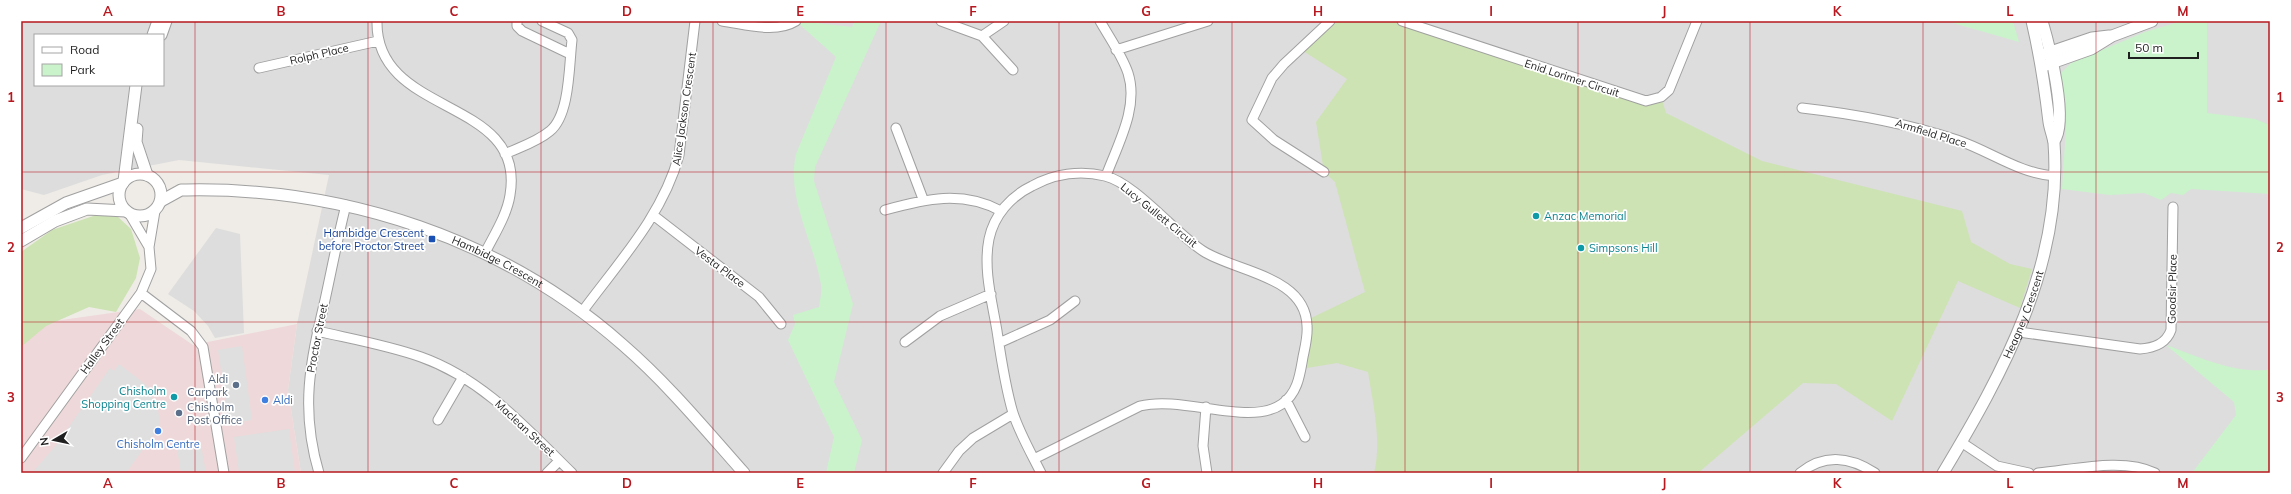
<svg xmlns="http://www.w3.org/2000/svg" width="2291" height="494" viewBox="0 0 2291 494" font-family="Mulish,sans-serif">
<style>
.residential{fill:#ddd;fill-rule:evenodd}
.commercial{fill:#eed8d9}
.grass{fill:#cde3b3}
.park{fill:#caf3cb}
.parking{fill:#dfdfdf}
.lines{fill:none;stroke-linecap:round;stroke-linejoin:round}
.minor-casing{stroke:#a0a0a0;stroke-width:11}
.tertiary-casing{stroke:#a0a0a0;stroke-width:13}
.minor{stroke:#fff;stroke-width:9}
.tertiary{stroke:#fff;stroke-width:11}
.grid{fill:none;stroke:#b7181f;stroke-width:1;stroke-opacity:0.55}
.culture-dot{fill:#0f9aa8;stroke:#fff;stroke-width:1.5}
.transit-dot{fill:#1a4fb4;stroke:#fff;stroke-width:1.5}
.service-dot{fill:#5c6f8a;stroke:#fff;stroke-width:1.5}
.shop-dot{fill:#3f7fe0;stroke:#fff;stroke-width:1.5}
.labels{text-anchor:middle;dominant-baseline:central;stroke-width:3.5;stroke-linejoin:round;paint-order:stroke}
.street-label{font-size:11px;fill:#1f1f1f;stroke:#fff}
.culture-label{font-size:11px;fill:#0d838f;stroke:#fff;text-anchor:start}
.transit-label{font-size:11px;fill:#164399;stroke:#fff;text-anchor:end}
.service-label{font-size:11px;fill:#4e5e75;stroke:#fff;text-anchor:end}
.shop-label{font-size:11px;fill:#366cbe;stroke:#fff;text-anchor:start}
.neatline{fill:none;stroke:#b7181f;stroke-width:1.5}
.grid-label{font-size:13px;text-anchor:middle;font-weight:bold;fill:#b7181f}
</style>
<rect width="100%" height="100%" fill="#efece7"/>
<path class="residential" d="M21 21H2270V473H301L288 390 297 324 329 175 179 160 102 175 44 195 21 189ZM35 35H163V85H35Z
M216 228 240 234 244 333 215 338 208 326 194 311 168 294Z"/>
<path class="commercial" d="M140 309 193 345 297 324 288 390 301 473H21V348L40 323Z"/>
<path class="grass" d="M1330 21H1402L1638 100 1661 97 1666 113 1762 161 1962 211 1971 242 2010 264 2032 269 2020 308 1958 281 1892 421 1836 384 1803 383 1698 473H1374C1382 441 1373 404 1368 372L1337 363 1301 369 1307 320 1365 292 1335 182 1324 172 1316 122 1347 79 1300 49Z
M102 213 118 217 131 229 140 258 136 278 116 312 89 307 46 326 21 347V252L52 230Z"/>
<path class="park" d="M800 21 852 27 855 21H881L815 167 814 181 853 304 834 382 862 440 854 473H826L834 437 788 340 795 324 793 315 819 307C820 300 822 292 821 285 814 241 786 199 796 154L836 57 798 23Z
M1946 21H2013L2019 42Z
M2182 21H2207V113L2255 119 2270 125V194L2191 189 2183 195 2171 193 2161 200 2144 193 2110 195 2062 189 2066 128 2061 73 2071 63 2145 32Z
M2166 345C2199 357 2232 373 2267 370L2270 367V473H2192L2236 415 2234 402Z"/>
<path class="parking" d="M242 346 252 420 229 424 218 350Z
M119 364 154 391 151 397 157 404 160 422 157 430 126 473H32L57 444 110 368 114 371Z
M289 429 295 473H239L234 437Z
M201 445 206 473H181L177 449Z"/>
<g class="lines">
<g class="minor-casing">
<path id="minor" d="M377 21C375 118 527 96 510 195 507 215 494 235 485 253
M517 21V26L522 31 570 54
M722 21C745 24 775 34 796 21
M941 21 982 36 1013 70
M1100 21C1109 37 1122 55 1128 73 1139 107 1118 144 1106 176
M1402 21 1646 101 1661 97 1669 90 1697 21
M982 36 1004 21
M1116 50 1208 21
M259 68 378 41
M1802 108C1855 114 1906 123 1957 140 1990 151 2020 174 2055 176
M896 128 923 199
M505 154C520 147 537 142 550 131 570 115 569 65 572 40L568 33 542 21
M1324 172 1274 140 1252 120 1272 78 1284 64 1330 21
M885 210C925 199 962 190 1001 211
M129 213 149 247
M653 215 759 297 781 324
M141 293 191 331 203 347 224 473
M582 312C618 263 663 215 679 155L695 21
M317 331C352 339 387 345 421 357 483 379 526 428 572 473
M2019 332 2140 349C2154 348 2166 344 2171 330L2173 207
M905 342 940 316 991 294
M999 343 1050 320 1075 301
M1286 400 1305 437
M1206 407 1203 446 1207 473
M438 420 463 377
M1961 442 1997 466 2029 473
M21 458 141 293 151 269 149 247 155 211
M1034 459 1140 406C1183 395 1249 427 1282 404 1298 393 1300 374 1303 357 1305 347 1308 336 1307 326 1306 276 1236 272 1203 251 1175 233 1135 183 1105 176 1080 170 1054 174 1032 186 1011 196 994 215 989 239 983 269 992 301 997 331 1001 358 1005 386 1013 413 1020 434 1031 453 1041 473
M319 473C300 409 310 363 325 300 332 268 338 236 346 205
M547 473 559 461
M943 473 959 451 973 438 1013 414
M1800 473C1825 453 1850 457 1875 473
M2038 473C2073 470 2123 457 2155 473"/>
</g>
<g class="tertiary-casing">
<g id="tertiary">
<path d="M2042 21C2049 45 2069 121 2054 141"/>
<path d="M153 35 158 21"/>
<path d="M161 35 166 21"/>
<path d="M2045 54 2092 38 2109 36"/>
<path d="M2046 65 2091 49 2112 36 2152 21"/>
<path d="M137 129 136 142 147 175"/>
<circle cx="140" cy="195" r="21"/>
<path d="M124 181 136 85"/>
<path id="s1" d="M161 201 181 190H186C346 187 503 239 623 345 667 383 705 429 744 473"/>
<path d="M21 228 66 203 123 183"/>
<path d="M21 241 55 221 87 209 126 211"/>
<path id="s2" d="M1943 473C2003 373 2063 264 2054 143 2053 136 2050 129 2049 122 2045 88 2040 55 2032 21"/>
</g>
</g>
<use href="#minor" class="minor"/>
<use href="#tertiary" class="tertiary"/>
</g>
<path class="grid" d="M195 21V473M368 21V473M541 21V473M713 21V473M886 21V473M1059 21V473M1232 21V473M1405 21V473M1578 21V473M1750 21V473M1923 21V473M2096 21V473M21 172H2270M21 322H2270"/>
<g class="culture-dot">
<circle cx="1536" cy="216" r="4"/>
<circle cx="1581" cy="248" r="4"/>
<circle cx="174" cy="397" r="4"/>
</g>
<rect class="transit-dot" x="428" y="235" width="8" height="8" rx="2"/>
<g class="service-dot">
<circle cx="236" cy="385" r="4"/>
<circle cx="179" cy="413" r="4"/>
</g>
<g class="shop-dot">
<circle cx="265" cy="400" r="4"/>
<circle cx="158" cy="431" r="4"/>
</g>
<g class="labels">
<g class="street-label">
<text transform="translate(319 54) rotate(-13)">Rolph Place</text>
<text transform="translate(1572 78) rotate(18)">Enid Lorimer Circuit</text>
<text transform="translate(684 109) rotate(-82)">Alice Jackson Crescent</text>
<text transform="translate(1931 133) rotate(17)">Armfield Place</text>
<text transform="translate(1159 215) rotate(39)">Lucy Gullett Circuit</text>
<text stroke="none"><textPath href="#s1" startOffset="351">Hambidge Crescent</textPath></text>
<text transform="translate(720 267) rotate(37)">Vesta Place</text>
<text transform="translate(2172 289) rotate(-89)">Goodsir Place</text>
<text stroke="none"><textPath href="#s2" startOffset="178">Heagney Crescent</textPath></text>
<text transform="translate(317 338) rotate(-79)">Proctor Street</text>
<text transform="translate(102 346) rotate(-54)">Halley Street</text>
<text transform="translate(525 428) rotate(43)">Maclean Street</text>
</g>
<g class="culture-label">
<text x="1544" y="216">Anzac Memorial</text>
<text x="1589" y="248">Simpsons Hill</text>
<text x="166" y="391" text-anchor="end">Chisholm<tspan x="166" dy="13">Shopping Centre</tspan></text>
</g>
<g class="transit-label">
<text x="424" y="233">Hambidge Crescent<tspan x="424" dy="13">before Proctor Street</tspan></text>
</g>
<g class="service-label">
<text x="228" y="379">Aldi<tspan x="228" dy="13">Carpark</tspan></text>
<text x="187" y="407" text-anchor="start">Chisholm<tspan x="187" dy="13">Post Office</tspan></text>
</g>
<g class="shop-label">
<text x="273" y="400">Aldi</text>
<text x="158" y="444" text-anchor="middle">Chisholm Centre</text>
</g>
</g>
<rect width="2291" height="494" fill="none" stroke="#ffffff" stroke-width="44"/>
<rect x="34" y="34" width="130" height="52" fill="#ffffff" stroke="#a5a5a5"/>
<rect x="42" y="47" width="20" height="6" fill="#ffffff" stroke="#a5a5a5"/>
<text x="70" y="54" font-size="12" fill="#1f1f1f">Road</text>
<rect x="42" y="64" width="20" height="12" fill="#caf3cb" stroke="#a5a5a5"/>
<text x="70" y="74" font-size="12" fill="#1f1f1f">Park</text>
<g transform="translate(54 440) rotate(261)" stroke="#ffffff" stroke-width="3" paint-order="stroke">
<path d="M0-3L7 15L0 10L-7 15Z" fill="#1f1f1f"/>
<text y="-6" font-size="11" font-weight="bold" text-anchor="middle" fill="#1f1f1f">N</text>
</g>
<path d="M2129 52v6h69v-6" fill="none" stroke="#1f1f1f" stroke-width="2"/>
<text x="2135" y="52" font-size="12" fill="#1f1f1f" stroke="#ffffff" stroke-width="3" paint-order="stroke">50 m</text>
<rect x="22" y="22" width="2247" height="450" class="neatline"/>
<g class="grid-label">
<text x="108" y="16">A</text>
<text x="281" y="16">B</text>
<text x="454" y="16">C</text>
<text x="627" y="16">D</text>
<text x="800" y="16">E</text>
<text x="973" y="16">F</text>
<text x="1146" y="16">G</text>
<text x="1318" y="16">H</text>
<text x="1491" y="16">I</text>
<text x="1664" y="16">J</text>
<text x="1837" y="16">K</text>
<text x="2010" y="16">L</text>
<text x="2183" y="16">M</text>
<text x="11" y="102">1</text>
<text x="2280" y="102">1</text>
<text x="11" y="252">2</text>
<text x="2280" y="252">2</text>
<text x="11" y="402">3</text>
<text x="2280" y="402">3</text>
<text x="108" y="488">A</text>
<text x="281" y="488">B</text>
<text x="454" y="488">C</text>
<text x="627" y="488">D</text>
<text x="800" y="488">E</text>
<text x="973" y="488">F</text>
<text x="1146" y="488">G</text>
<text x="1318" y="488">H</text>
<text x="1491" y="488">I</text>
<text x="1664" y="488">J</text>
<text x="1837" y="488">K</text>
<text x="2010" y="488">L</text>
<text x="2183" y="488">M</text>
</g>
</svg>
